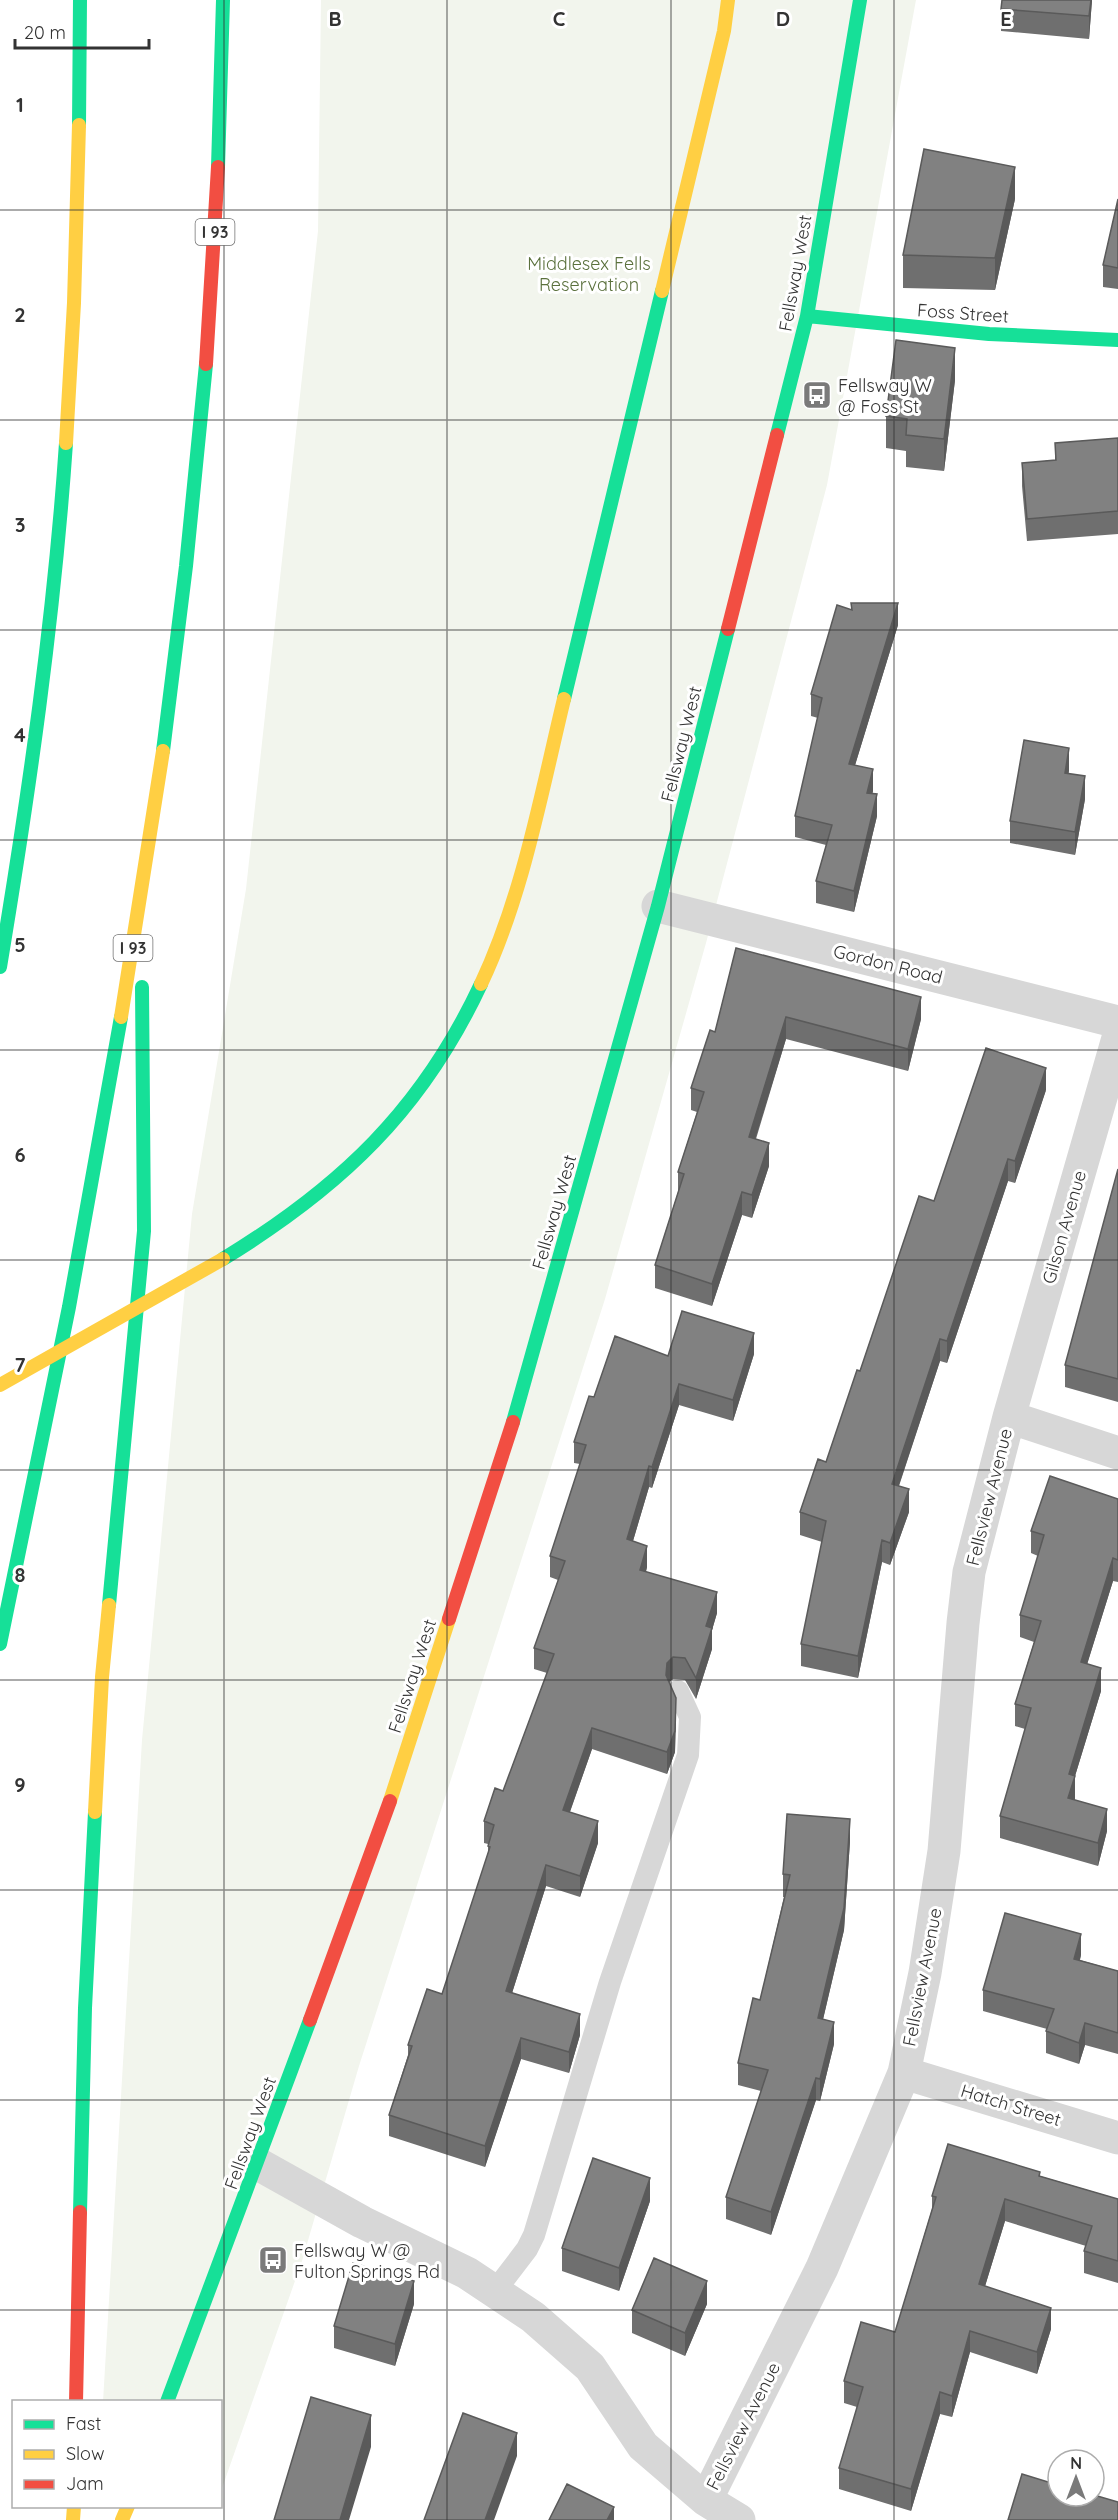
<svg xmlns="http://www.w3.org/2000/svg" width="1118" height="2520" viewBox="0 0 1118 2520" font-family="Quicksand,sans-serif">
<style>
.green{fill:#f2f5ed}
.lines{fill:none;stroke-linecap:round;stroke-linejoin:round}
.lane{stroke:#d7d7d7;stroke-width:22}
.street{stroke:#d7d7d7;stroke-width:33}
.fast{stroke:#16e098;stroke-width:14}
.slow{stroke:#ffcf43;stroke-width:14}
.jam{stroke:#f24e42;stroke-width:14}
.slow-bridge{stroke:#ffcf43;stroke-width:14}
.wall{fill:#6f6f6f}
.shaded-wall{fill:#5a5a5a}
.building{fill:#818181;stroke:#5a5a5a;stroke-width:1.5}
.grid{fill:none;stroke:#333;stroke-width:1.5;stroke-opacity:0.55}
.labels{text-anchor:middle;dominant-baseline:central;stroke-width:6;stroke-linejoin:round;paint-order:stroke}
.shield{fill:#fff;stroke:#707070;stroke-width:1.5}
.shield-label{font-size:16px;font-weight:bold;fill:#333}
.park-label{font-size:18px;fill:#5b713d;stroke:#fff}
.street-label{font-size:18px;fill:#333;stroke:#fff}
.poi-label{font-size:18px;fill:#333;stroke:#fff;text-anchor:start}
.grid-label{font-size:20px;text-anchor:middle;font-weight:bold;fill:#333;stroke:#fff;stroke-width:6;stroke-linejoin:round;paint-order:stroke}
</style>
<rect width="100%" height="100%" fill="#fff"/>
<path class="green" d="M321 0H916L827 485 706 943 605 1299 359 2066 302 2261 221 2491 220 2402H103L142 1740 192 1214 246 889 318 231Z"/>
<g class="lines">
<path class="lane" d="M495 2291 527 2249 534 2235 610 1982 688 1755 690 1717 678 1691"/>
<path class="street" d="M658 906 1118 1022
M1009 1417 1118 1453
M904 2073 1118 2138
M258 2164 362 2222 467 2273 533 2317 590 2367 643 2446 706 2500 739 2520
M706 2500 822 2268 904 2073 925 1973 944 1851 963 1623 969 1572 1009 1417 1118 1038"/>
<path class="fast" d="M79 125 80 0
M218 167 223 0
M807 316 989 334 1118 340
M777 435 807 316 860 0
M564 699 662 291
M163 751 186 566 206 364
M0 967C29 793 54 619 66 443
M223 1259C341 1187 422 1110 481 984
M513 1422 658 906 728 629
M109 1605 144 1231 142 987
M0 1644 69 1307 121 1017
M80 2212 85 2008 95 1812
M167 2402 310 2020"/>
<path class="slow" d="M662 291 724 31 728 0
M66 443 74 303 79 125
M481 984C523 895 541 794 564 699
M121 1017 163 751
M390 1801 449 1619
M95 1812 102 1677 109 1605
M73 2520 74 2506
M122 2520 128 2506"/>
<path class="jam" d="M206 364 218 167
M728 629 777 435
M449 1619 513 1422
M310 2020 390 1801
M76 2402 80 2212"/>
<path class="slow-bridge" d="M0 1385 223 1259"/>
</g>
<path class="wall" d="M1002 0H1092L1089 39 1001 31Z
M1015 199 995 290 903 288V255Z
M1118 199V289L1103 287V265Z
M955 380 944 471 906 467V451L886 448V416Z
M1118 438V534L1027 541 1022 486V463L1055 460V443Z
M851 603 898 625 855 765 873 791 872 794 877 816 854 912 816 903V881L826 845 795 837V816L818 718 811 716V694L851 609Z
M1069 771 1068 773 1085 799 1075 855 1010 843V821Z
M736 948 921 1019 908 1071 786 1039 756 1139 769 1166 752 1218 742 1215 712 1306 655 1288V1265L678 1192V1172L697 1112 691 1110V1088L715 1032Z
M1046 1090 1015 1183 1008 1181 947 1363 940 1361 899 1486 909 1512 890 1565 882 1562 858 1678 801 1666V1644L822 1542 800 1535V1512L826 1462 860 1371 934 1201Z
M1118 1169V1402L1065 1387V1365Z
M754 1354 733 1421 679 1405 652 1488 649 1487 633 1541 647 1567 646 1572 717 1613 712 1630V1649L696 1699 685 1680 673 1679 669 1682 676 1720 675 1752 667 1774 592 1749 570 1812 598 1843 580 1897 546 1886 512 1993 580 2035 569 2073 521 2059 485 2167 389 2136V2115L408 2055V2045L442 1994 488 1855V1844L484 1843V1821L503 1791 547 1673 534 1669V1648L558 1580 550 1577V1556L580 1464 574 1463V1442L594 1397 668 1356Z
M1118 1499V1582L1113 1581 1087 1664 1101 1691 1075 1776V1800L1107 1831 1098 1866 1000 1838V1816L1025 1729 1015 1726V1704L1034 1642 1020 1637V1615L1038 1556 1031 1553V1531Z
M850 1841 844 1930 823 2019 834 2044 820 2101 816 2100 771 2235 726 2219V2197L761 2091 738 2085V2063L760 2000 784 1897H783V1874Z
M1081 1955 1080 1960 1118 1971V2054L1085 2045 1079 2064 1046 2053V2031L1047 2029 983 2011V1990Z
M1040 2176 1118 2199V2283L1084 2273V2251L1086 2246 1005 2221 985 2286 1051 2329 1037 2374 970 2352 952 2417 940 2414 911 2511 839 2489V2468L857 2407 844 2403V2381L895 2332 932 2209V2196Z
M650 2201 619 2291 562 2271V2248Z
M414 2304 395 2366 334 2348V2326Z
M707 2304 685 2356 632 2333V2310Z"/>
<path class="shaded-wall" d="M1091 0H1092L1089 39V16Z
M1015 167V199L995 290V258Z
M955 348V380L944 471V439Z
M898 603V625L849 785V764Z
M1069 748V771L1065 795V773Z
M873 769V791L867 814V793Z
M1085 776V799L1075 855V832Z
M877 794V816L854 912V891Z
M921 997V1019L908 1071V1049Z
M786 1017V1039L749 1159V1137Z
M1046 1068V1090L1015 1183V1161Z
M769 1143V1166L752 1218V1195Z
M1008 1159V1181L947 1363V1341Z
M742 1192V1215L712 1306V1284Z
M754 1333V1354L733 1421V1400Z
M940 1339V1361L892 1506V1484Z
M679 1384V1405L652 1488V1467Z
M649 1466V1487L627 1561V1539Z
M909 1489V1512L890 1565V1543Z
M882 1540V1562L858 1678V1656Z
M647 1546V1567L640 1592V1570Z
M1113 1558V1581L1081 1684V1662Z
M717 1592V1613L712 1630V1649L696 1699V1678L706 1626Z
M673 1657V1679L667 1684 666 1675 667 1663Z
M1101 1668V1691L1075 1776V1798L1068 1820 1069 1774Z
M676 1698 675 1752 667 1774V1752Z
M592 1728V1749L563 1831V1810Z
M1107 1809V1831L1098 1866V1843Z
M850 1819V1841L844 1930 818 2041V2018Z
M598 1821V1843L580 1897V1876Z
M546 1865V1886L506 2012V1991Z
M1081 1934V1955L1074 1980V1959Z
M580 2014V2035L569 2073V2052Z
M834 2022V2044L820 2101V2079Z
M1085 2023V2045L1079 2064V2043Z
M521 2038V2059L485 2167V2146Z
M816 2078V2100L771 2235V2212Z
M650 2178V2201L619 2291V2268Z
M1005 2199V2221L979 2306V2284Z
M414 2281V2304L395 2366V2344Z
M707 2281V2304L685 2356V2333Z
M1051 2308V2329L1037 2374V2352Z
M970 2331V2352L952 2417V2396Z
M940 2392V2414L911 2511V2489Z
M371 2415V2447L349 2520H340Z
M517 2433V2456L494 2520H485Z
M614 2507V2520H607Z"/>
<path class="building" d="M1002 0H1091L1089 16 1001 9Z
M924 149 1015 167 995 258 903 255Z
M1118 199V268L1103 265Z
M896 340 955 348 944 439 906 435 907 419 886 416Z
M1118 438V511L1027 519 1022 463 1056 460 1055 443Z
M851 603H898L849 764 873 769 867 793 877 794 854 891 816 881 832 825 795 816 822 698 811 694 837 605 852 610Z
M1024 740 1069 748 1065 773 1085 776 1075 832 1010 821Z
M736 948 921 997 908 1049 786 1017 749 1137 769 1143 752 1195 742 1192 712 1284 655 1265 684 1174 678 1172 704 1092 691 1088 710 1030 715 1032Z
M986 1048 1046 1068 1015 1161 1008 1159 947 1341 940 1339 892 1484 909 1489 890 1543 882 1540 858 1656 801 1644 826 1521 800 1512 818 1459 826 1462 857 1370 860 1371 919 1196 934 1201Z
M1118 1169V1379L1065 1365Z
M682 1311 754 1333 733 1400 679 1384 652 1467 649 1466 627 1539 647 1546 640 1570 717 1592 706 1626 712 1628 696 1678 685 1658 673 1657 667 1663 666 1675 676 1698 675 1731 667 1752 592 1728 563 1810 598 1821 580 1876 546 1865 506 1991 580 2014 569 2052 521 2038 485 2146 389 2115 412 2046 408 2045 427 1989 442 1994 490 1847 488 1846 494 1825 484 1821 495 1788 503 1791 554 1654 534 1648 565 1561 550 1556 586 1445 574 1442 589 1396 594 1397 615 1336 668 1356Z
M1050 1476 1118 1499V1560L1113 1558 1081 1662 1101 1668 1069 1774 1075 1776 1068 1798 1107 1809 1098 1843 1000 1816 1031 1708 1015 1704 1041 1621 1020 1615 1044 1535 1031 1531Z
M787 1814 850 1819 844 1908 818 2018 834 2022 820 2079 816 2078 771 2212 726 2197 768 2070 738 2063 753 1998 760 2000 790 1875 783 1874Z
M1005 1913 1081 1934 1074 1959 1118 1971V2033L1085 2023 1079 2043 1046 2031 1054 2009 983 1990Z
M948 2144 1040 2172 1039 2176 1118 2199V2261L1084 2251 1092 2226 1005 2199 979 2284 1051 2308 1037 2352 970 2331 952 2396 940 2392 911 2489 839 2468 863 2387 844 2381 861 2322 895 2332 936 2197 932 2196Z
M593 2158 650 2178 619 2268 562 2248Z
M654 2258 707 2281 685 2333 632 2310Z
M353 2263 414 2281 395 2344 334 2326Z
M311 2397 371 2415 340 2520H274Z
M463 2413 517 2433 485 2520H424Z
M1022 2474 1058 2485V2496L1094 2495 1118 2502V2520H1008Z
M567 2484 614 2507 607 2520H549Z"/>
<path class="grid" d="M224 0V2520M447 0V2520M671 0V2520M894 0V2520M0 210H1118M0 420H1118M0 630H1118M0 840H1118M0 1050H1118M0 1260H1118M0 1470H1118M0 1680H1118M0 1890H1118M0 2100H1118M0 2310H1118"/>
<defs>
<g id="bus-square" transform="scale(1.5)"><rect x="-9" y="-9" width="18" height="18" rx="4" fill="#7a7a7a" stroke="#fff"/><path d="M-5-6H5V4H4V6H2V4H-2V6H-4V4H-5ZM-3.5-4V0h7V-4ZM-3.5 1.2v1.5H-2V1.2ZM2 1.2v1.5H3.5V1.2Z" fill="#fff"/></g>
</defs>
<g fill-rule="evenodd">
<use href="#bus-square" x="817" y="395"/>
<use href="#bus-square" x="273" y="2260"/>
</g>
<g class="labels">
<g class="shield">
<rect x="195.5" y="219" width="39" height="26" rx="4.5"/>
<rect x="113.5" y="935" width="39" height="26" rx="4.5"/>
</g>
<g class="shield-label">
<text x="215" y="232">I 93</text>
<text x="133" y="948">I 93</text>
</g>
<g class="park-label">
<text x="589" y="263">Middlesex Fells<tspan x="589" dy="21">Reservation</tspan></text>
</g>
<g class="street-label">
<text transform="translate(795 273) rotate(-80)">Fellsway West</text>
<text transform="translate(963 313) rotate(4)">Foss Street</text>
<text transform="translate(681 744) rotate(-76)">Fellsway West</text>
<text transform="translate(888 964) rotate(14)">Gordon Road</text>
<text transform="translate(554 1212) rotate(-74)">Fellsway West</text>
<text transform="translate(1064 1227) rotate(-74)">Gilson Avenue</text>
<text transform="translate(989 1497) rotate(-76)">Fellsview Avenue</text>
<text transform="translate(412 1676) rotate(-72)">Fellsway West</text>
<text transform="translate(922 1977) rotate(-79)">Fellsview Avenue</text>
<text transform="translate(1011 2105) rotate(17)">Hatch Street</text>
<text transform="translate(250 2133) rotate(-70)">Fellsway West</text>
<text transform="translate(743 2426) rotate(-63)">Fellsview Avenue</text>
</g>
<g class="poi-label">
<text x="838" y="385">Fellsway W<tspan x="838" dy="21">@ Foss St</tspan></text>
<text x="294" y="2250">Fellsway W @<tspan x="294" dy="21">Fulton Springs Rd</tspan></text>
</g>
</g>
<g class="grid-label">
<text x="335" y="26">B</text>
<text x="559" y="26">C</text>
<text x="783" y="26">D</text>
<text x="1006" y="26">E</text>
<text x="20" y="112">1</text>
<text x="20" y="322">2</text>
<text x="20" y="532">3</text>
<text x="20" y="742">4</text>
<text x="20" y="952">5</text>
<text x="20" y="1162">6</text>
<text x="20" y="1372">7</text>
<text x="20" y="1582">8</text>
<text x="20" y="1792">9</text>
</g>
<rect x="12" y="2400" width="210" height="108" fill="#ffffff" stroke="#adadad" stroke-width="1.5"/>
<rect x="24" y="2420" width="30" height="9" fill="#16e098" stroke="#adadad" stroke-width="1.5"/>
<text x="66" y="2430" font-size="18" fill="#333333">Fast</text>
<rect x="24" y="2450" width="30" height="9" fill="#ffcf43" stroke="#adadad" stroke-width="1.5"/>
<text x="66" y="2460" font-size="18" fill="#333333">Slow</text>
<rect x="24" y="2480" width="30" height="9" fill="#f24e42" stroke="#adadad" stroke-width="1.5"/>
<text x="66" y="2490" font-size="18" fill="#333333">Jam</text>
<g transform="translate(1076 2478)"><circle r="28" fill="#ffffff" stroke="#adadad" stroke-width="1.5"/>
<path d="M0-4.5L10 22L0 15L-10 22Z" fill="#7a7a7a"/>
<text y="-9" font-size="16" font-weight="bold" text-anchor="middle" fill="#333333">N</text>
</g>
<path d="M15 39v9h134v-9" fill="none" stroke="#333333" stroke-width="3"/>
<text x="24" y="39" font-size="18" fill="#333333" stroke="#ffffff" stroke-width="4.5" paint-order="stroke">20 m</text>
</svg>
